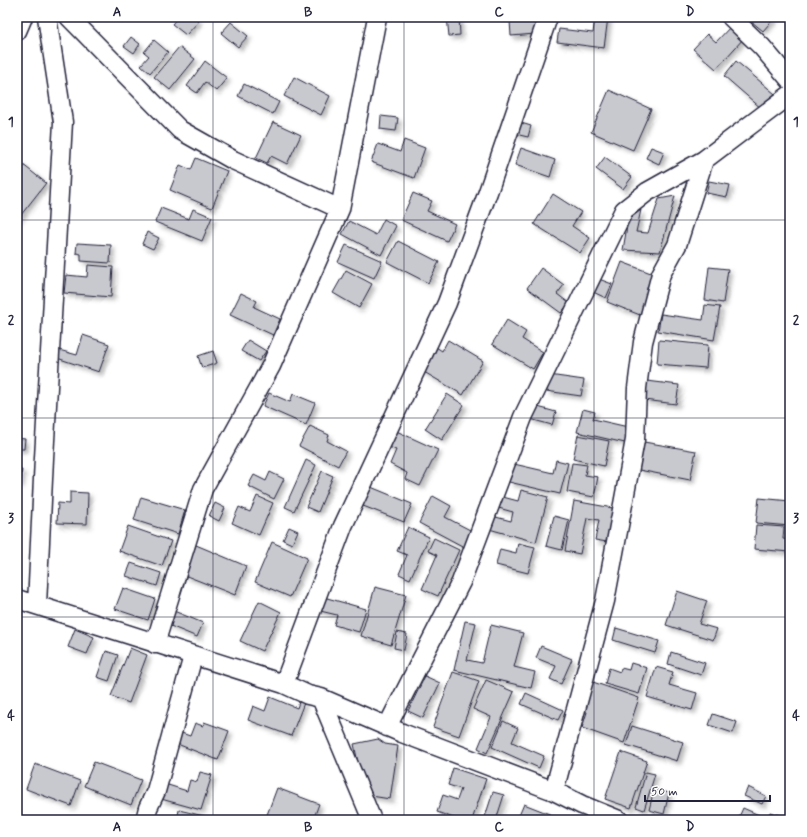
<svg xmlns="http://www.w3.org/2000/svg" width="807" height="837" viewBox="0 0 807 837" font-family="Mynerve,sans-serif">
<style>
.building{fill:#c8c8cf;stroke:#22223b;filter:url(#shadow)}
.lines{fill:none;stroke-linecap:round;stroke-linejoin:round}
.minor-casing{stroke:#22223b;stroke-width:21}
.minor{stroke:#fff;stroke-width:18}
.grid{fill:none;stroke:#22223b;stroke-width:1;stroke-opacity:0.55}
.neatline{fill:none;stroke:#22223b;stroke-width:1.5}
.grid-label{font-size:13px;text-anchor:middle;font-weight:bold;fill:#22223b}
</style>
<defs>
<filter id="shadow"><feDropShadow dx="3.5" dy="3.5" stdDeviation="2" flood-color="#0004"/></filter>
</defs>
<rect width="100%" height="100%" fill="#fff"/>
<filter id="ink" filterUnits="userSpaceOnUse"><feTurbulence type="fractalNoise" baseFrequency=".025" numOctaves="2"/><feDisplacementMap in="SourceGraphic" scale="8" xChannelSelector="R" yChannelSelector="G"/><feConvolveMatrix kernelMatrix="1 2 1 2 8 2 1 2 1" color-interpolation-filters="sRGB"/></filter>
<g filter="url(#ink)">
<path class="building" d="M178 17 182 19 184 17H194L199 21 186 35 172 24Z
M447 17H459L460 35 449 36Z
M595 17H608L604 48 557 42 559 29 593 33Z
M746 17H775L763 31Z
M535 19V34L511 36 510 21Z
M231 22 248 36 238 47 221 33Z
M731 26 744 38 716 69 693 49 707 34 716 42Z
M131 37 140 44 134 53 124 46Z
M154 40 168 52 150 73 141 65 149 56 144 52Z
M179 47 195 59 170 90 154 77Z
M205 61 227 78 216 91 205 82 197 93 187 86Z
M736 61 775 94 762 109 724 76Z
M294 77 330 96 321 115 284 96Z
M244 84 279 102 273 114 238 96Z
M609 90 651 109 633 150 591 132Z
M381 116 398 118 396 131 380 129Z
M273 122 301 135 287 164 271 156 267 163 256 158Z
M518 122 531 126 528 137 515 134Z
M404 140 425 148 414 178 371 162 378 144 400 152Z
M651 147 664 152 659 164 646 158Z
M521 148 555 160 550 177 515 165Z
M605 157 632 177 623 189 596 169Z
M196 158 227 171 212 208 170 190 180 165 191 170Z
M17 160 46 183 17 220Z
M709 181 730 185 727 197 706 193Z
M413 193 432 201 427 211 455 224 447 241 401 220Z
M553 194 581 212 572 226 590 238 580 253 534 224Z
M675 196 660 252 623 250 628 220 641 210 636 232 648 233 659 199Z
M161 208 189 219 193 209 212 217 202 241 155 222Z
M384 219 396 226 381 255 342 234 349 221 376 235Z
M147 232 159 238 153 249 142 244Z
M398 241 439 262 428 283 387 262Z
M77 243 111 245 110 263 81 261V254L76 253Z
M346 245 382 261 374 278 338 262Z
M622 262 656 275 640 315 607 302Z
M88 265 113 267 111 297 64 293 66 275 87 277Z
M709 267 728 269 723 303 705 300Z
M541 268 564 285 557 294 569 303 561 313 527 288Z
M346 270 372 284 359 308 333 293Z
M599 279 612 284 606 298 593 292Z
M241 293 257 301 254 307 280 319 273 335 230 315Z
M705 305 720 307 714 340 658 331 661 314 703 320Z
M507 320 526 332 522 339 543 352 533 369 492 344Z
M83 335 109 344 99 372 57 358 59 350 77 355Z
M248 340 266 351 259 361 241 351Z
M448 340 483 361 463 395 419 369 433 345 442 351Z
M659 340 708 345 706 368 657 364Z
M213 351 217 363 202 368 198 356Z
M549 375 584 380 581 396 546 391Z
M647 381 679 385 676 404 644 400Z
M269 393 290 402 293 394 315 403 306 425 263 406Z
M447 394 464 405 442 440 425 429Z
M534 406 556 412 552 425 530 419Z
M583 409 595 412 593 419 628 427 625 443 577 432Z
M310 426 329 435 327 441 346 451 338 466 299 446Z
M392 429 438 450 420 486 405 479 407 473 390 464 396 450 385 445Z
M578 435 609 441 604 466 573 459Z
M17 438 25 439 24 449H17Z
M644 442 696 451 690 480 639 470Z
M306 460 316 465 294 511 285 507Z
M556 460 568 463 560 494 509 482 514 464 553 473Z
M572 463 587 465 585 475 598 477 594 497 567 492Z
M17 470H22L20 484 17 483Z
M322 471 333 476 318 512 306 507Z
M270 472 284 479 274 499 248 486 254 475 266 481Z
M366 485 412 504 404 522 358 504Z
M521 490 548 497 536 542 489 529 492 516 511 521 513 512 495 507 499 496 518 501Z
M70 492 88 493 87 524 57 523 58 503 70 504Z
M257 496 273 503 259 535 232 523 239 507 250 512Z
M433 496 451 506 445 517 472 531 464 547 419 523Z
M141 497 185 510 178 534 134 520Z
M759 498 790 501V526L756 523Z
M574 501 613 508 607 542 595 540 599 520 587 518 580 554 565 551Z
M215 503 225 508 219 521 209 516Z
M554 516 569 520 562 550 546 546Z
M756 525 784 527 783 539 790 540V552L754 549Z
M128 526 171 541 162 566 119 551Z
M289 527 298 531 292 544 283 540Z
M408 527 429 537 410 579 399 574 407 555 397 551Z
M434 538 459 550 438 596 422 589 437 555 428 551Z
M272 542 307 558 290 597 255 582Z
M518 543 535 547 528 573 496 565 500 549 516 553Z
M196 545 246 566 235 595 184 575Z
M131 563 161 573 157 586 126 576Z
M375 587 406 595 391 645 361 636Z
M123 588 155 599 148 620 115 609Z
M677 591 707 601 699 624 717 629 713 640 666 625Z
M320 596 366 609 359 632 334 625 337 615 316 610Z
M259 601 281 612 262 651 240 641Z
M174 611 203 623 197 637 168 625Z
M465 621 476 623 467 660 482 663 491 625 523 633 514 667 535 672 531 688 454 670Z
M616 628 659 641 655 653 613 640Z
M75 629 94 637 87 654 68 647Z
M397 632 407 634 404 650 394 648Z
M541 646 572 659 561 684 550 679 556 666 536 658Z
M130 648 147 655 129 703 111 696Z
M106 651 118 655 109 681 97 677Z
M671 652 705 663 701 675 668 664Z
M631 663 647 668 639 694 605 684 609 668 620 672 621 668 629 670Z
M656 667 673 672 669 685 697 693 692 710 647 697Z
M453 672 479 681 459 736 433 727Z
M425 676 440 683 423 718 408 711Z
M486 680 514 692 487 753 478 748 491 717 473 709Z
M593 682 639 698 624 743 582 728 587 712 583 711Z
M526 693 563 710 558 720 521 704Z
M270 697 297 708 299 702 304 703 291 736 248 720 253 706 265 711Z
M713 714 737 722 733 733 709 725Z
M503 721 518 728 512 742 544 756 539 768 492 747Z
M204 722 229 731 218 760 172 742 176 731 190 736 195 723 203 726Z
M632 726 683 742 677 761 626 745Z
M378 739 385 744 398 746 390 799 365 795 354 744Z
M621 752 647 761 631 808 605 799Z
M94 762 141 780 131 805 84 786Z
M35 764 80 781 71 806 26 789Z
M453 768 486 779 472 820H459L437 812 443 795 457 800 461 789 448 785Z
M200 772 212 775 201 810 161 799 165 784 187 791 190 780 197 782Z
M646 772 655 774 644 810 636 807Z
M748 787 766 796 762 804 744 796Z
M277 788 319 804 313 820H265Z
M654 789 669 793 664 814 649 810Z
M493 792 504 795 496 820H484Z
M524 804 552 815 549 820H523L518 818Z
M743 808 759 815 756 820H746L739 817Z
M179 810 204 816 203 820H177Z
M770 812 790 818V820H767Z"/>
<g class="lines">
<g class="minor-casing">
<path id="minor" d="M69 17 180 130 233 160 340 209
M731 17 762 47 790 80
M17 31 23 17
M17 599 284 684 308 695 321 698 402 733 554 791 582 805 619 820
M37 605 44 458 63 122 47 17
M155 644 203 489 271 366 340 209 377 17
M284 684 343 526 447 303 488 192 548 17
M321 698 372 820
M387 727 461 582 523 417 624 210 647 192 704 160 790 95
M554 791 605 601 635 440 637 388 643 342 661 274 677 245 704 160
M145 820 148 808 156 791 193 656"/>
</g>
<use href="#minor" class="minor"/>
</g>
</g>
<path class="grid" d="M213 17V820M404 17V820M594 17V820M17 220H790M17 418H790M17 617H790"/>
<rect width="807" height="837" fill="none" stroke="#fff" stroke-width="44"/>
<path d="M645 795v6h125v-6" fill="none" stroke="#22223b" stroke-width="2"/>
<text x="651" y="795" font-size="12" fill="#22223b" stroke="#ffffff" stroke-width="3" paint-order="stroke">50 m</text>
<rect x="22" y="22" width="763" height="793" class="neatline"/>
<g class="grid-label">
<text x="117" y="16">A</text>
<text x="308" y="16">B</text>
<text x="499" y="16">C</text>
<text x="690" y="16">D</text>
<text x="11" y="126">1</text>
<text x="796" y="126">1</text>
<text x="11" y="324">2</text>
<text x="796" y="324">2</text>
<text x="11" y="522">3</text>
<text x="796" y="522">3</text>
<text x="11" y="720">4</text>
<text x="796" y="720">4</text>
<text x="117" y="831">A</text>
<text x="308" y="831">B</text>
<text x="499" y="831">C</text>
<text x="690" y="831">D</text>
</g>
</svg>
